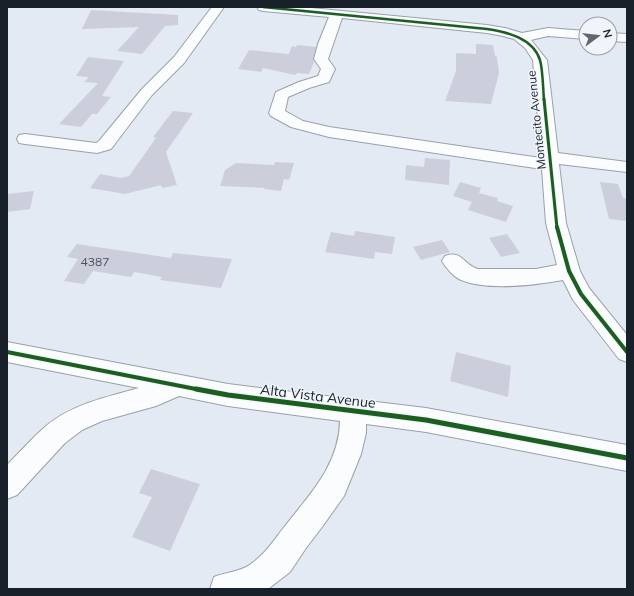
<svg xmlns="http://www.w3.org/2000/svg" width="634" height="596" viewBox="0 0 634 596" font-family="Mulish,sans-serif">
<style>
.building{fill:#cccfdb}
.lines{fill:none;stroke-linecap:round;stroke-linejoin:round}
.minor-casing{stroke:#99a0a9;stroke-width:2}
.minor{fill:#fbfcfd;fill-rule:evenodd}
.cycleway-far3-casing{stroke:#f1f5fb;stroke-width:4}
.cycleway-far2-casing{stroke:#f1f5fb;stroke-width:5}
.cycleway-far1-casing{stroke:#f1f5fb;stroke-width:6}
.cycleway-casing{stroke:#f1f5fb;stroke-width:8}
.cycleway-far3{stroke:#1b5e20;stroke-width:2.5}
.cycleway-far2{stroke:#1b5e20;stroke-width:3}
.cycleway-far1{stroke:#1b5e20;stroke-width:4}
.cycleway{stroke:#1b5e20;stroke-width:5}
.labels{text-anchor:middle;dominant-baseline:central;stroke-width:3;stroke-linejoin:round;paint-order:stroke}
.far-street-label{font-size:12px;fill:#18202a;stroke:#f1f5fb}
.number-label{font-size:12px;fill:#49505a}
.street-label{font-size:14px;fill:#18202a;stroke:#f1f5fb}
</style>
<rect width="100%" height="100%" fill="#e3eaf4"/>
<path class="building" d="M91 10 178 15V25L165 26 142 54 117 51 139 27 82 29Z
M476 44 493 45 495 56 497 57 499 73 491 104 445 101 456 71V53L476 54Z
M297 45 316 47 313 59 314 62 309 74 297 73 295 75 263 68 261 72 238 69 249 50 289 54 292 46 296 47Z
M88 57 124 61 102 96 111 97 97 114H92L81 127 59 124 98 83 84 82 89 77 76 76Z
M173 111 193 113 166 152 177 185 162 188 161 185 125 194 90 188 100 174 121 178 129 176 156 138 153 137Z
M425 158 450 160 449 185 405 180 406 165 424 167Z
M275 162 294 163 289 180 284 179 281 191 264 189 265 188 220 186 225 170 236 163 274 165Z
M460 182 481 188 479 193 498 198 497 201 513 206 506 222 468 210 472 202 453 196Z
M600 182 618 184 623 198 627 199V221L609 219Z
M34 191 30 209 7 212V194Z
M355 231 395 237 392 254 375 252 374 259 325 252 331 232 354 236Z
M507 234 520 253 501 257 489 238Z
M442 240 450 252 421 260 413 247Z
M77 244 171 258 173 253 232 259 221 288 160 280 162 277 134 272 131 277 93 271 84 284 64 281 78 259 67 257Z
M456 352 511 366 508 397 450 381Z
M151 469 200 484 170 551 132 537 152 497 139 493Z"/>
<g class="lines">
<g class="minor-casing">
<path id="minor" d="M212 7H224L184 63 152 95 111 149 97 153 25 144 19 143 17 139 19 135 25 134 96 143 99 141 142 89 174 57Z
M257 7H301L487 25 505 28 522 33 548 28 586 31V39L548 36 531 40 547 60 558 153 627 162V172L559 164 566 223 580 271 589 288 627 335V362L619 359 573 300 563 280C535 285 488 291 461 280 454 277 446 268 442 261L445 256C463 250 463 265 478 269H536L557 265 546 223 542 169 329 137 291 127 271 116 269 113 276 92 299 82 318 76 321 69 314 59 318 44 329 17 263 11 259 10ZM342 18 487 33 503 36 514 39 525 48 533 60 541 158 329 127 303 121 285 111 288 97 309 88 329 82 335 69 328 59Z
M610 33 627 34V42L610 41Z
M7 342 228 384 426 408 627 445V471L426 432 366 424V433L361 454 344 496 322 527 306 548 290 572 268 589H210L214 577C226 572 240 572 251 564 267 552 273 541 285 526 310 494 339 465 340 421L228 406 179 396 156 406 102 421 82 430 65 443 17 495 7 499V465C20 452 32 438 46 426 72 404 107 397 139 388L7 362Z"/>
</g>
<use href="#minor" class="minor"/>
<g class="cycleway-far3-casing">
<path id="cycleway-far3" d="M263 7 487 29C507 32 533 38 540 60 543 71 543 89 544 100"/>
</g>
<g class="cycleway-far2-casing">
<path id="cycleway-far2" d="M544 99 557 228"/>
</g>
<g class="cycleway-far1-casing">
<path id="cycleway-far1" d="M557 227 569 271 581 294 627 352
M7 352 201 390"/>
</g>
<g class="cycleway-casing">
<path id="cycleway" d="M196 389 228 395 426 420 627 458"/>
</g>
<use href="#cycleway-far3" class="cycleway-far3"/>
<use href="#cycleway-far2" class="cycleway-far2"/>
<use href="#cycleway-far1" class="cycleway-far1"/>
<use href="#cycleway" class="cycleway"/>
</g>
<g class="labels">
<g class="far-street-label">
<text transform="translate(536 120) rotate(-96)">Montecito Avenue</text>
</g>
<g class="number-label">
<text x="95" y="261">4387</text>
</g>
<g class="street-label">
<text transform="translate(318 396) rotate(7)">Alta Vista Avenue</text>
</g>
</g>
<rect width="634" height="596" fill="none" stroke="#18202a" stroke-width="16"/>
<g transform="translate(598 36) rotate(75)"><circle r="19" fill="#f1f5fb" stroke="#9aa0a7"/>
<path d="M0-3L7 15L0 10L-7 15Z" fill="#5f6771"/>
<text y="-6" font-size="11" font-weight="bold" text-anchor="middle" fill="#18202a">N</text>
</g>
</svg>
